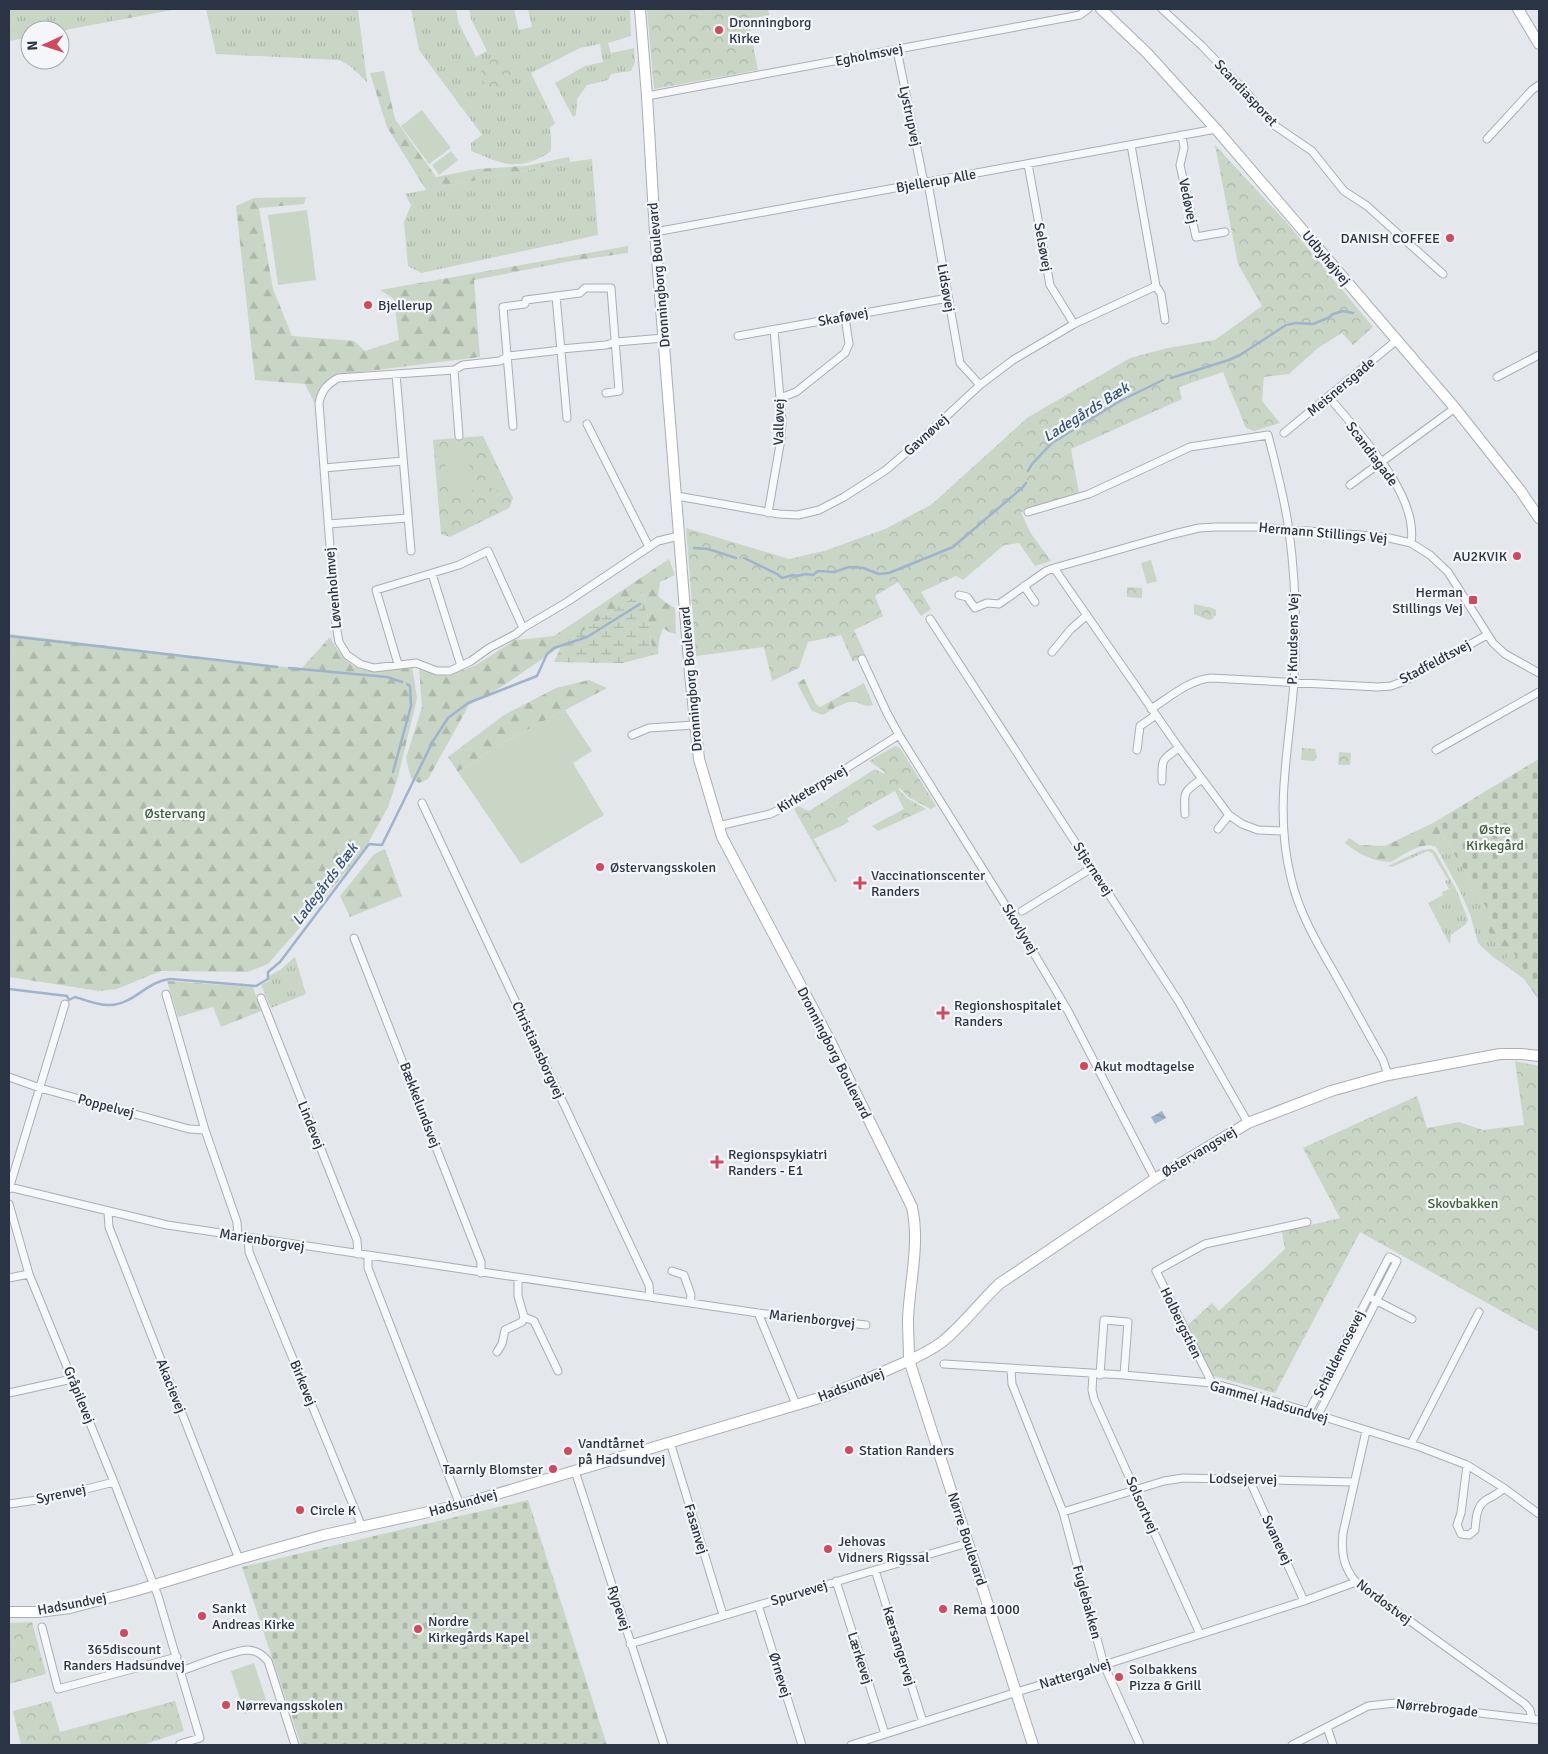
<svg xmlns="http://www.w3.org/2000/svg" width="1548" height="1754" viewBox="0 0 1548 1754" font-family="Signika,sans-serif">
<style>
.grass{fill:url(#grass-tufts)}
.forest{fill:url(#forest-firs)}
.wetland{fill:url(#wetland-marsh)}
.cemetery{fill:url(#cemetery-stones)}
.park{fill:url(#park-crowns)}
.pitch{fill:#c9d6c5}
.water{fill:url(#water-ripples)}
.lines{fill:none;stroke-linecap:round;stroke-linejoin:round}
.stream{stroke:#9fb4cc;stroke-width:2.5}
.street-casing{stroke:#a9aeb7;stroke-width:9}
.secondary-casing{stroke:#a9aeb7;stroke-width:12}
.street{stroke:#f7f8fa;stroke-width:7}
.secondary{stroke:#fff;stroke-width:10}
.poi-dot{fill:#d1495b;stroke:#f4f6f9;stroke-width:2}
.labels{text-anchor:middle;dominant-baseline:central;stroke-width:4.5;stroke-linejoin:round;paint-order:stroke}
.poi-label{font-size:14px;fill:#2b3445;stroke:#f4f6f9;text-anchor:start}
.street-label{font-size:14px;fill:#2b3445;stroke:#f4f6f9}
.park-label{font-size:14px;fill:#3f6138;stroke:#f4f6f9}
.water-label{font-size:15px;font-style:italic;fill:#34527a;stroke:#f4f6f9}
</style>
<defs>
<pattern id="grass-tufts" width="24" height="20" patternUnits="userSpaceOnUse" patternTransform="scale(1.25)"><rect width="24" height="20" fill="#c9d6c5"/><path d="M3 7l-1-3M5 7V3M7 7l1-3M15 17l-1-3M17 17v-4M19 17l1-3" fill="none" stroke="#adb8ab"/></pattern>
<pattern id="forest-firs" width="22" height="20" patternUnits="userSpaceOnUse" patternTransform="scale(1.25)"><rect width="22" height="20" fill="#c9d6c5"/><path d="M5 1l3.5 6h-7zM16 11l3.5 6h-7z" fill="#adb8ab"/></pattern>
<pattern id="wetland-marsh" width="20" height="14" patternUnits="userSpaceOnUse" patternTransform="scale(1.25)"><rect width="20" height="14" fill="#c9d6c5"/><path d="M1 5h8M5 5V1M11 12h8M15 12V8" fill="none" stroke="#adb8ab"/></pattern>
<pattern id="cemetery-stones" width="16" height="16" patternUnits="userSpaceOnUse" patternTransform="scale(1.25)"><rect width="16" height="16" fill="#c9d6c5"/><path d="M2 7V4a2 2 0 0 1 4 0v3zM10 15v-3a2 2 0 0 1 4 0v3z" fill="#adb8ab"/></pattern>
<pattern id="park-crowns" width="20" height="18" patternUnits="userSpaceOnUse" patternTransform="scale(1.25)"><rect width="20" height="18" fill="#c9d6c5"/><path d="M2 6a3 3 0 1 1 6 0M12 15a3 3 0 1 1 6 0" fill="none" stroke="#adb8ab"/></pattern>
<pattern id="water-ripples" width="26" height="14" patternUnits="userSpaceOnUse" patternTransform="scale(1.25)"><rect width="26" height="14" fill="#9fb4cc"/><path d="M2 4q2-2 4 0t4 0M15 11q2-2 4 0t4 0" fill="none" stroke="#8293a7"/></pattern>
</defs>
<rect width="100%" height="100%" fill="#e4e7ec"/>
<path class="grass" d="M9 9H110L113 21 60 31 30 30V37L9 41Z
M206 9H358L367 82 350 66 339 60 216 54Z
M411 9H456L459 24 476 57 487 51 471 19 469 9H514L519 30 532 27 528 9H630L631 36 608 43 611 53 634 48 635 62 631 71 611 74 608 80 587 85 577 99 576 115 573 117 555 83 585 66 603 62 600 44 580 48 531 73 555 123 550 128 551 138V151C541 159 523 166 509 164 498 163 482 155 471 151V143L482 135 419 50Z
M592 159 598 235 421 273 408 266 404 222 411 205 405 194 570 162Z
M1441 832 1491 915 1487 918 1498 944 1508 952 1505 965 1493 957 1478 943 1470 914 1460 891 1436 847Z
M1429 849H1432L1436 853 1456 889 1468 920 1466 924 1451 935 1450 945 1428 903 1443 895 1442 892 1449 889 1445 881 1448 880 1432 853 1428 851 1423 853 1392 867 1388 866 1422 850Z
M295 957 306 994 271 1008 261 985 269 981V976L280 970Z"/>
<path class="forest" d="M110 9H178L113 21Z
M384 71 395 119 436 177 477 169 526 166 569 157 570 162 426 190 387 127 370 73Z
M306 197 304 204 259 208 273 289 292 336 354 341 365 351 399 340 394 299 380 290 628 246V253L571 261 474 280 480 357 336 375C322 384 318 387 315 404L305 384 255 380 236 206 254 198Z
M669 559 675 575 660 582 658 596 665 602 675 608 676 634 669 632 663 628 659 640 658 654 653 655 645 599 641 592 501 687 469 705 428 779 419 783 411 778 406 758 422 707 419 667 448 676 476 665 515 640 554 636Z
M9 634 301 669 330 637C334 644 338 651 343 657 362 679 387 670 412 666L417 698 398 777 388 807 367 845 310 916 268 964 248 972 161 971 117 989 99 991 9 977Z
M804 679 816 704 820 707 864 683 873 705C864 708 861 702 853 702 844 701 831 710 823 715L812 711 797 683Z
M589 680 607 688 504 742 458 772 448 757 504 715 556 688Z
M1435 822 1441 832 1436 847C1423 840 1403 855 1391 862 1374 862 1357 853 1345 843L1349 838 1360 845 1385 846Z
M385 849 402 896 350 917 340 896 374 854Z
M1491 915 1539 995V1000L1524 979 1505 965 1508 952C1498 944 1484 931 1487 918Z
M167 981 253 987 261 1011 221 1027 213 1007 178 1017Z"/>
<path class="wetland" d="M641 592 645 599 653 655 623 663 554 662 561 646Z"/>
<path class="cemetery" d="M1539 759V995L1435 822Z
M528 1500 607 1745H301L242 1567Z"/>
<path class="park" d="M647 9H768L769 15 748 19 758 70 654 89Z
M481 74a15 15 0 1 1 30 0a15 15 0 1 1-30 0Z
M1215 145 1287 223 1373 327 1353 345 1342 333 1318 348 1289 374 1264 377 1262 401 1280 423 1254 431 1246 428 1223 372 1179 387 1182 399 1071 449 1079 493 1021 512 1030 532 1051 561 1035 566 1019 543 1004 545 963 580 956 576 921 592 931 609 921 616 898 582 875 596 883 616 854 630 866 656 853 662 841 635 808 642 799 668 772 681 764 647 696 656 686 528 789 559 824 551 885 529 931 505 1027 418 1130 358 1168 348 1215 340 1262 306 1238 264Z
M483 436 513 498 509 508 450 537 441 534 433 440Z
M1127 587 1142 588V598L1127 597Z
M1195 604C1201 606 1212 607 1216 610V616H1214L1213 619 1209 620 1194 614V605Z
M895 746 900 748 936 806 931 809 908 797 900 788 898 789 907 798 926 809 878 831 872 826 904 809 895 791 847 818 849 822 814 839 837 881 835 882 794 809 798 806 809 811 875 769 884 774 885 772 869 761Z
M1302 748 1315 749 1317 757 1314 761 1301 760Z
M1339 752 1351 753 1350 765H1338Z
M1515 1061 1539 1066V1332L1360 1232 1275 1393 1210 1375 1188 1325 1212 1303 1219 1311 1285 1249 1282 1232 1340 1218 1303 1148 1417 1096 1427 1128 1459 1122 1483 1130 1524 1125Z
M32 1622 46 1674 9 1684V1623Z
M51 1701 60 1732 175 1701 184 1731 143 1745H21L13 1711Z"/>
<path class="pitch" d="M422 110 451 148 429 164 401 126Z
M451 151 458 160 439 175 432 165Z
M307 210 316 280 278 285 268 215Z
M466 447 474 490 450 494 443 451Z
M492 461 504 487 494 492 481 466Z
M1151 560 1157 581 1147 584 1141 563Z
M565 710 592 751 573 763 604 815 521 864 458 772 504 742Z
M254 1663 268 1706 245 1714 231 1671Z"/>
<path class="water" d="M1162 1111 1166 1118 1155 1124 1151 1117Z"/>
<g class="lines">
<path class="stream" d="M1171 378 1229 360 1240 355 1286 325 1296 323 1313 324 1328 318 1333 314 1343 311 1353 313
M1028 471 1032 464 1052 443 1120 401 1163 380
M694 548 708 549 736 558
M744 558 777 574 782 578 793 575 796 576 806 574 813 575 818 571 834 572 849 567 863 568 879 574 889 573 953 547 1023 487 1026 483
M9 636 277 667
M289 668 387 677 402 682
M393 772 411 706 410 686 407 684
M9 989 67 996 69 1000 75 997C86 1000 99 1006 110 1005 133 1005 147 981 170 979L256 986 268 979V972L280 962 369 844 382 845 433 741 448 718 468 703 537 676 547 654 554 648 587 637 640 604"/>
<g class="street-casing">
<path id="street" d="M1162 9 1202 46 1247 93 1274 125 1312 151 1344 191 1367 206 1443 274
M897 50 924 183
M647 96 1080 15 1088 9
M1182 135 1184 148 1180 165 1196 237 1225 232
M1487 139 1532 90 1539 85
M1028 164 1050 285 1074 324
M928 183 960 363 980 385
M655 232 1216 129
M1156 286 1161 294 1165 320
M556 296 567 418
M738 336 948 298
M664 338 616 342 606 345 561 349 553 351 508 356 500 361 463 365 454 370 338 378C326 385 322 390 319 403L336 625 339 642 347 655 360 664 374 668 416 663 437 671H450L471 661 489 648 516 634 523 628 567 602 658 541 679 536
M454 370 459 436
M396 374 411 551
M1497 377 1539 355
M1329 397C1359 434 1419 494 1411 543
M780 398 796 392 845 353 849 344 845 317
M587 424 649 547
M513 426 503 307 525 304 526 300 580 293 585 288H611L619 391 606 393
M1284 433 1397 340
M324 468 403 461
M1350 485 1455 408
M677 496 779 514 798 515 819 510 844 497 886 470 922 439 980 385 1013 360 1074 324 1156 286 1131 145
M1028 512 1089 494 1190 447 1268 435C1276 467 1285 499 1289 531 1296 582 1297 632 1294 682 1289 750 1274 810 1291 878 1299 913 1317 943 1335 974 1351 1003 1367 1031 1383 1060L1388 1075
M768 513 781 439 782 421 774 330
M328 524 408 518
M1054 568 1174 534 1199 528 1216 527H1257L1385 537 1411 543 1430 555 1448 572 1493 643 1505 654 1539 673
M432 574 461 666
M1024 586 1035 602
M959 595 967 597 975 608 987 603 999 604 1046 571 1054 568 1179 748 1229 815 1242 824 1258 830 1283 831
M930 619 1179 1002 1248 1123
M1052 652 1071 629 1087 615
M862 659 887 713 899 735 1009 911 1068 1011 1155 1179
M398 664 376 590 459 565 488 551 523 628
M1151 709C1170 697 1189 680 1211 678L1378 687 1391 686 1404 681 1487 635
M632 735 649 728 694 725
M1137 750 1140 726 1156 715
M1436 750 1539 692
M1162 781C1162 759 1161 760 1179 748
M422 803 649 1285 650 1297
M1185 814C1184 791 1183 792 1202 779
M718 826 770 814 785 807 899 735
M1218 829 1229 815
M1022 911 1092 868
M354 938 481 1262V1273
M166 994 205 1130 237 1222 238 1236
M261 998 357 1240 358 1254
M9 1077 40 1088 189 1129 205 1130
M9 1187 167 1225 650 1297 758 1313 866 1325
M9 1189 65 1004
M9 1204 29 1274 114 1482 158 1596 200 1738 180 1744
M108 1212 109 1227 239 1559
M248 1238 249 1252 362 1527
M368 1256V1268L460 1505
M672 1271 684 1275 691 1295 690 1303
M9 1278 29 1274
M1373 1299 1412 1319
M758 1313 796 1404
M524 1317 534 1321 558 1371
M497 1352 502 1344 505 1330 522 1322 524 1317 518 1296V1278
M944 1364 1124 1375 1212 1383 1248 1393 1420 1447 1467 1465 1504 1488 1539 1514
M1011 1369 1012 1384 1063 1512 1104 1665 1140 1745
M1093 1374 1092 1390 1094 1399 1200 1634
M1100 1375 1104 1320 1128 1322 1124 1375
M1212 1383 1156 1271 1205 1244 1307 1222
M9 1393 72 1379
M1309 1411 1389 1257 1397 1261 1318 1415
M1366 1431 1343 1533C1341 1552 1343 1567 1356 1582L1525 1704 1530 1710 1532 1719
M670 1442 723 1615
M1411 1444 1479 1312
M1467 1465 1461 1513 1457 1525 1461 1534 1469 1535 1475 1530C1476 1520 1476 1506 1486 1500 1493 1496 1498 1494 1504 1488
M575 1471 664 1745
M1249 1479 1304 1601
M9 1504 51 1498 114 1482
M1063 1512 1164 1481 1183 1478 1353 1482
M875 1570 923 1722
M836 1581 885 1734
M758 1605 802 1745
M42 1627 58 1689 177 1657
M630 1644 875 1570 968 1543
M181 1671C195 1666 235 1650 248 1650 257 1651 262 1654 268 1661L295 1745
M1327 1727 1333 1745
M851 1745 1017 1692 1104 1665 1304 1601 1356 1582
M1292 1745 1368 1706 1395 1703 1539 1720"/>
</g>
<g class="secondary-casing">
<path id="secondary" d="M640 9 647 96 655 232 690 674 699 759 722 837 828 1037 912 1207C920 1244 910 1280 908 1318 908 1332 909 1346 909 1360L1033 1745
M1101 9 1147 53 1216 129 1455 408 1520 490 1539 518
M1518 9 1539 44
M9 1612H38L70 1608 138 1590 239 1559 324 1535 460 1505 826 1396C852 1386 876 1375 901 1364 915 1358 930 1351 942 1342 963 1325 979 1303 999 1284L1155 1179 1248 1123 1331 1091 1388 1075 1500 1054H1521L1539 1056"/>
</g>
<use href="#street" class="street"/>
<use href="#secondary" class="secondary"/>
</g>
<g class="poi-dot">
<circle cx="719" cy="30" r="5"/>
<circle cx="1450" cy="238" r="5"/>
<circle cx="368" cy="305" r="5"/>
<circle cx="1517" cy="556" r="5"/>
<rect x="1468" y="595" width="10" height="10" rx="2.5"/>
<circle cx="600" cy="867" r="5"/>
<path d="M857.5 875.5h5v5h5v5h-5v5h-5v-5h-5v-5h5z"/>
<path d="M940.5 1005.5h5v5h5v5h-5v5h-5v-5h-5v-5h5z"/>
<circle cx="1084" cy="1066" r="5"/>
<path d="M714.5 1154.5h5v5h5v5h-5v5h-5v-5h-5v-5h5z"/>
<circle cx="849" cy="1450" r="5"/>
<circle cx="568" cy="1451" r="5"/>
<circle cx="553" cy="1469" r="5"/>
<circle cx="300" cy="1510" r="5"/>
<circle cx="828" cy="1549" r="5"/>
<circle cx="943" cy="1609" r="5"/>
<circle cx="202" cy="1616" r="5"/>
<circle cx="418" cy="1629" r="5"/>
<circle cx="124" cy="1633" r="5"/>
<circle cx="1119" cy="1677" r="5"/>
<circle cx="226" cy="1705" r="5"/>
</g>
<g class="labels">
<g class="poi-label">
<text x="729" y="22">Dronningborg<tspan x="729" dy="16">Kirke</tspan></text>
<text x="1440" y="238" text-anchor="end">DANISH COFFEE</text>
<text x="378" y="305">Bjellerup</text>
<text x="1507" y="556" text-anchor="end">AU2KVIK</text>
<text x="1463" y="592" text-anchor="end">Herman<tspan x="1463" dy="16">Stillings Vej</tspan></text>
<text x="610" y="867">Østervangsskolen</text>
<text x="871" y="875">Vaccinationscenter<tspan x="871" dy="16">Randers</tspan></text>
<text x="954" y="1005">Regionshospitalet<tspan x="954" dy="16">Randers</tspan></text>
<text x="1094" y="1066">Akut modtagelse</text>
<text x="728" y="1154">Regionspsykiatri<tspan x="728" dy="16">Randers - E1</tspan></text>
<text x="578" y="1443">Vandtårnet<tspan x="578" dy="16">på Hadsundvej</tspan></text>
<text x="859" y="1450">Station Randers</text>
<text x="543" y="1469" text-anchor="end">Taarnly Blomster</text>
<text x="310" y="1510">Circle K</text>
<text x="838" y="1541">Jehovas<tspan x="838" dy="16">Vidners Rigssal</tspan></text>
<text x="212" y="1608">Sankt<tspan x="212" dy="16">Andreas Kirke</tspan></text>
<text x="953" y="1609">Rema 1000</text>
<text x="428" y="1621">Nordre<tspan x="428" dy="16">Kirkegårds Kapel</tspan></text>
<text x="124" y="1649" text-anchor="middle">365discount<tspan x="124" dy="16">Randers Hadsundvej</tspan></text>
<text x="1129" y="1669">Solbakkens<tspan x="1129" dy="16">Pizza &amp; Grill</tspan></text>
<text x="236" y="1705">Nørrevangsskolen</text>
</g>
<g class="street-label">
<text transform="translate(869 55) rotate(-11)">Egholmsvej</text>
<text transform="translate(1246 93) rotate(47)">Scandiasporet</text>
<text transform="translate(910 116) rotate(78)">Lystrupvej</text>
<text transform="translate(936 181) rotate(-10)">Bjellerup Alle</text>
<text transform="translate(1188 201) rotate(78)">Vedøvej</text>
<text transform="translate(1043 247) rotate(80)">Selsøvej</text>
<text transform="translate(1326 258) rotate(50)">Udbyhøjvej</text>
<text transform="translate(659 275) rotate(-95)">Dronningborg Boulevard</text>
<text transform="translate(946 288) rotate(80)">Lidsøvej</text>
<text transform="translate(843 317) rotate(-11)">Skaføvej</text>
<text transform="translate(1341 387) rotate(-40)">Meisnersgade</text>
<text transform="translate(779 422) rotate(-89)">Valløvej</text>
<text transform="translate(926 435) rotate(-42)">Gavnøvej</text>
<text transform="translate(1372 454) rotate(53)">Scandiagade</text>
<text transform="translate(1323 533) rotate(5)">Hermann Stillings Vej</text>
<text transform="translate(333 588) rotate(-95)">Løvenholmvej</text>
<text transform="translate(1293 639) rotate(-89)">P. Knudsens Vej</text>
<text transform="translate(1435 662) rotate(-28)">Stadfeldtsvej</text>
<text transform="translate(691 679) rotate(-95)">Dronningborg Boulevard</text>
<text transform="translate(812 789) rotate(-31)">Kirketerpsvej</text>
<text transform="translate(1093 869) rotate(57)">Stjernevej</text>
<text transform="translate(1020 929) rotate(59)">Skovlyvej</text>
<text transform="translate(538 1050) rotate(65)">Christiansborgvej</text>
<text transform="translate(834 1053) rotate(63)">Dronningborg Boulevard</text>
<text transform="translate(420 1105) rotate(69)">Bækkelundsvej</text>
<text transform="translate(106 1106) rotate(15)">Poppelvej</text>
<text transform="translate(311 1125) rotate(68)">Lindevej</text>
<text transform="translate(1199 1152) rotate(-31)">Østervangsvej</text>
<text transform="translate(262 1240) rotate(9)">Marienborgvej</text>
<text transform="translate(812 1319) rotate(6)">Marienborgvej</text>
<text transform="translate(1181 1323) rotate(64)">Holbergstien</text>
<text transform="translate(1339 1354) rotate(-63)">Schaldemosevej</text>
<text transform="translate(303 1383) rotate(68)">Birkevej</text>
<text transform="translate(851 1385) rotate(-21)">Hadsundvej</text>
<text transform="translate(171 1386) rotate(68)">Akacievej</text>
<text transform="translate(79 1395) rotate(68)">Gråpilevej</text>
<text transform="translate(1269 1402) rotate(16)">Gammel Hadsundvej</text>
<text transform="translate(1243 1479) rotate(1)">Lodsejervej</text>
<text transform="translate(61 1494) rotate(-12)">Syrenvej</text>
<text transform="translate(463 1503) rotate(-15)">Hadsundvej</text>
<text transform="translate(1142 1505) rotate(66)">Solsortvej</text>
<text transform="translate(696 1529) rotate(73)">Fasanvej</text>
<text transform="translate(967 1539) rotate(72)">Nørre Boulevard</text>
<text transform="translate(1277 1540) rotate(65)">Svanevej</text>
<text transform="translate(799 1593) rotate(-17)">Spurvevej</text>
<text transform="translate(1087 1602) rotate(75)">Fuglebakken</text>
<text transform="translate(1384 1602) rotate(37)">Nordostvej</text>
<text transform="translate(72 1604) rotate(-11)">Hadsundvej</text>
<text transform="translate(619 1608) rotate(72)">Rypevej</text>
<text transform="translate(899 1646) rotate(73)">Kærsangervej</text>
<text transform="translate(860 1658) rotate(72)">Lærkevej</text>
<text transform="translate(1075 1674) rotate(-17)">Nattergalvej</text>
<text transform="translate(780 1675) rotate(73)">Ørnevej</text>
<text transform="translate(1437 1708) rotate(6)">Nørrebrogade</text>
</g>
<g class="park-label">
<text x="175" y="813">Østervang</text>
<text x="1495" y="829">Østre<tspan x="1495" dy="16">Kirkegård</tspan></text>
<text x="1463" y="1203">Skovbakken</text>
</g>
<g class="water-label">
<text transform="translate(1086 412) rotate(-32)">Ladegårds Bæk</text>
<text transform="translate(325 884) rotate(-53)">Ladegårds Bæk</text>
</g>
</g>
<rect width="1548" height="1754" fill="none" stroke="#2b3445" stroke-width="20"/>
<g transform="translate(45 45) rotate(267)"><circle r="24" fill="#f4f6f9" stroke="#a4a8b1"/>
<path d="M0-4L9 19L0 12L-9 19Z" fill="#d1495b"/>
<text y="-8" font-size="14" font-weight="bold" text-anchor="middle" fill="#2b3445">N</text>
</g>
</svg>
